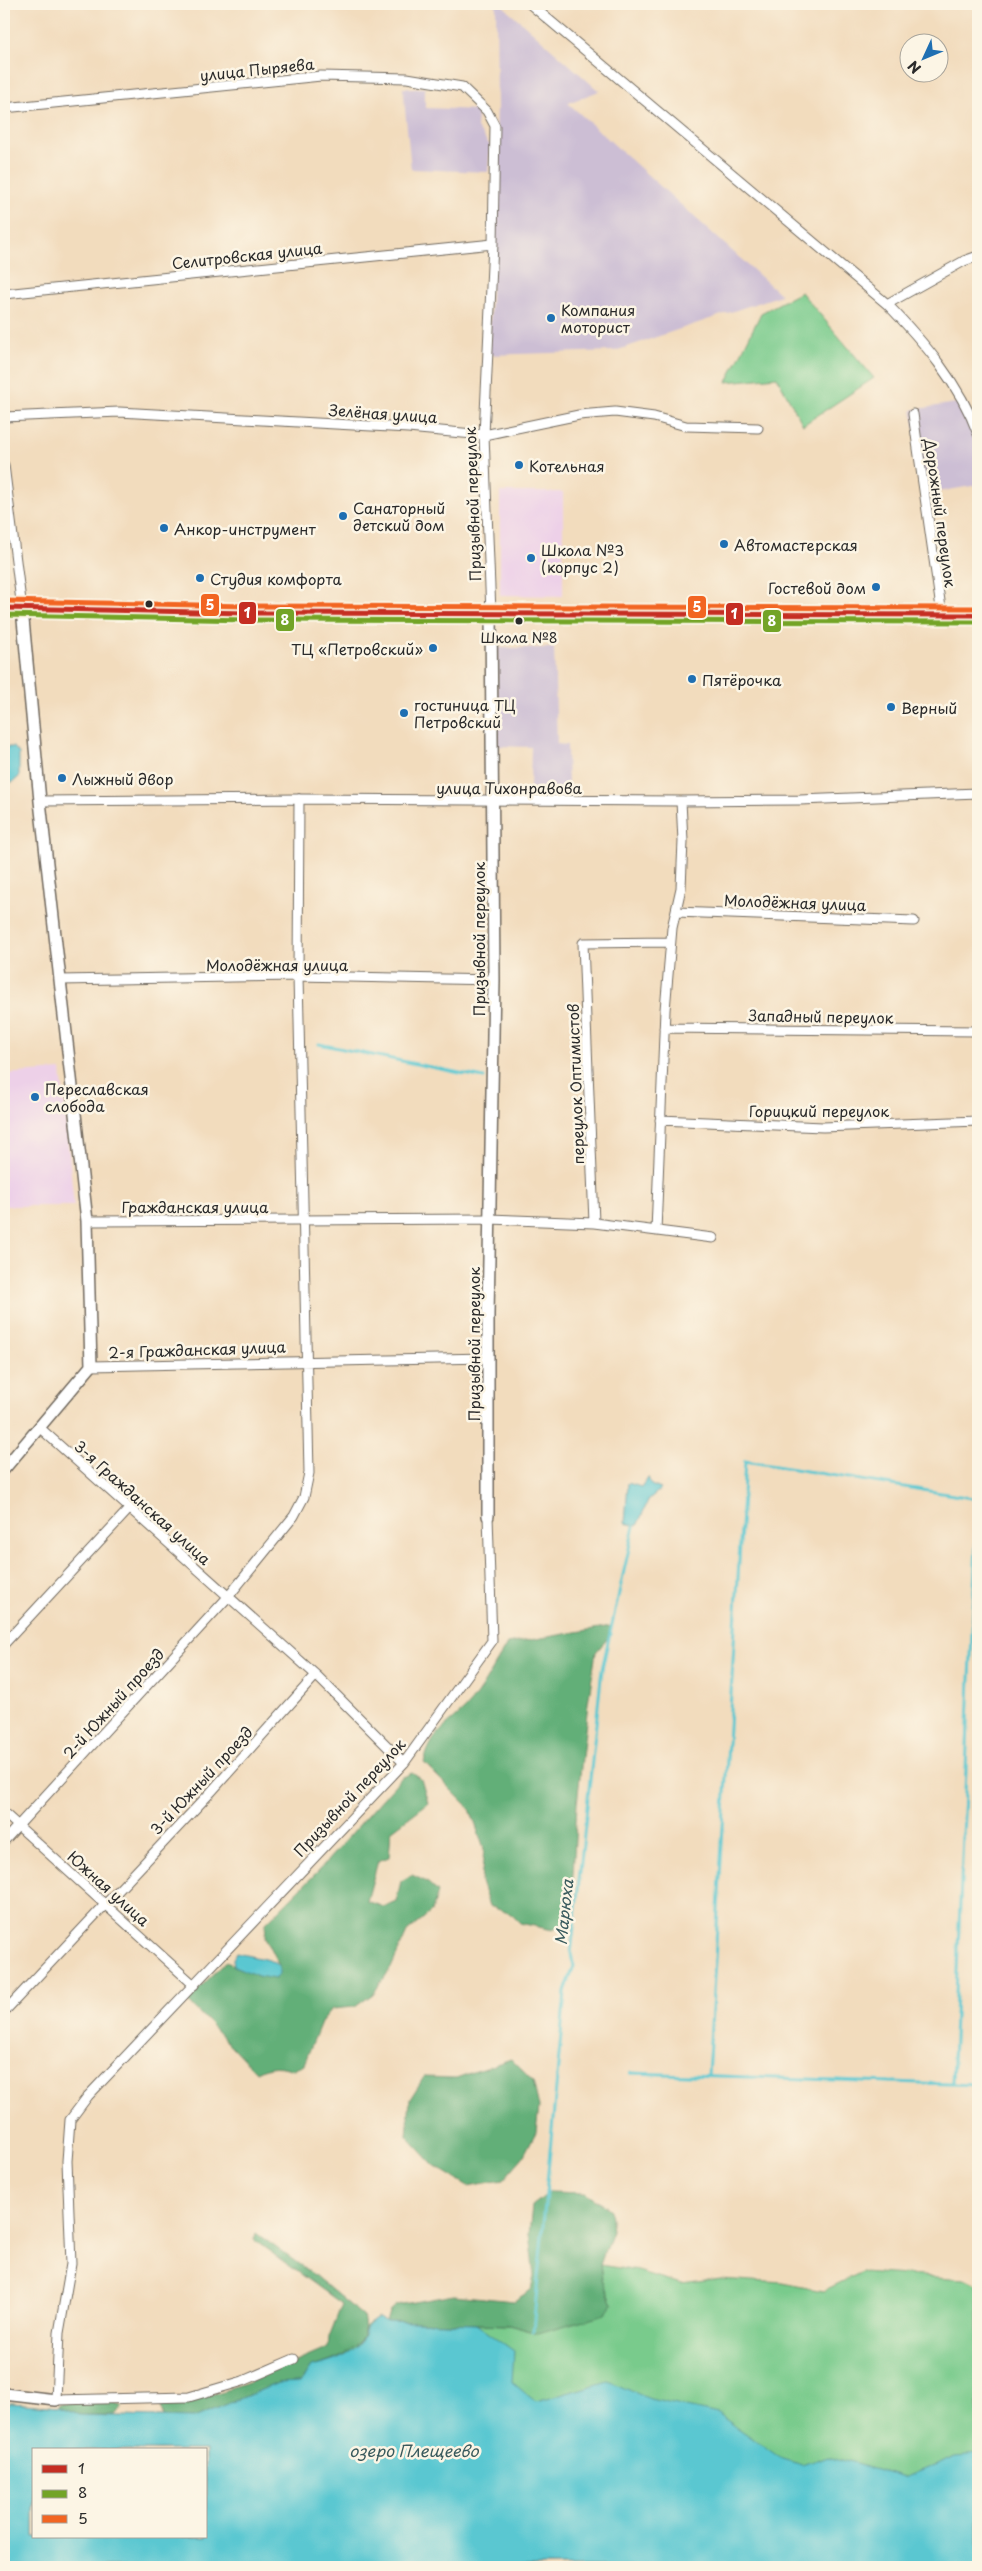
<svg xmlns="http://www.w3.org/2000/svg" width="982" height="2571" viewBox="0 0 982 2571" font-family="'Playpen Sans',sans-serif">
<style>
.built{fill:#edd0e8}
.industrial{fill:#ccbed4}
.green{fill:#79cb8c;stroke:#527b5c;fill-rule:evenodd}
.forest{fill:#62af78;stroke:#466d52}
.water{fill:#5ac7d1;stroke:#42797e;fill-rule:evenodd}
.lines{fill:none;stroke-linecap:round;stroke-linejoin:round}
.stream{stroke:#5ac7d1;stroke-width:3}
.minor-casing{stroke:#71695e;stroke-width:11}
.tertiary-casing{stroke:#71695e;stroke-width:14}
.primary-casing{stroke:#71695e;stroke-width:16}
.minor{stroke:#fff;stroke-width:9}
.tertiary{stroke:#fff;stroke-width:11}
.primary{stroke:#f6be87;stroke-width:14}
.bus-1-casing{stroke:#fcf5e5;stroke-width:9}
.bus-2-casing{stroke:#fcf5e5;stroke-width:9}
.bus-3-casing{stroke:#fcf5e5;stroke-width:9}
.bus-1{stroke:#c52d22;stroke-width:5}
.bus-2{stroke:#73a427;stroke-width:5}
.bus-3{stroke:#f26522;stroke-width:5}
.poi-dot{fill:#1f6fb2;stroke:#fcf5e5;stroke-width:2}
.bus-dot{fill:#2b2b2b;stroke:#fcf5e5;stroke-width:2}
.labels{text-anchor:middle;dominant-baseline:central;stroke-width:5;stroke-linejoin:round;paint-order:stroke}
.bus-label{font-size:14px;fill:#2b2b2b;stroke:#fcf5e5}
.street-label{font-size:15px;fill:#2b2b2b;stroke:#fcf5e5}
.poi-label{font-size:15px;fill:#2b2b2b;stroke:#fcf5e5;text-anchor:start}
.water-label{font-size:16px;font-style:italic;fill:#395a5d;stroke:#fcf5e5}
.line-badge{stroke:#fcf5e5;stroke-width:2}
.badge-label{font-size:14px;text-anchor:middle;font-weight:bold;fill:#fff}
</style>
<rect width="100%" height="100%" fill="#fcf5e5"/>
<filter id="ink" filterUnits="userSpaceOnUse"><feTurbulence type="fractalNoise" baseFrequency=".02" numOctaves="2"/><feDisplacementMap in="SourceGraphic" scale="10" xChannelSelector="R" yChannelSelector="G"/><feConvolveMatrix kernelMatrix="1 2 1 2 8 2 1 2 1" color-interpolation-filters="sRGB"/></filter>
<filter id="wash" filterUnits="userSpaceOnUse"><feTurbulence type="fractalNoise" baseFrequency=".0096" numOctaves="4" result="noise"/><feDisplacementMap in="SourceGraphic" scale="20" xChannelSelector="R" yChannelSelector="G"/><feGaussianBlur stdDeviation="1.12" result="paint"/><feColorMatrix in="noise" values="0 0 0 0 0 0 0 0 0 0 0 0 0 0 0 0 0 1.4 0 .05"/><feComposite in="paint" operator="in"/></filter>
<g filter="url(#wash)">
<rect width="100%" height="100%" fill="#f2dcbd"/>
<path class="built" d="M500 492H563V596L500 595Z
M61 1070 74 1206H4V1074Z"/>
<path class="industrial" d="M496 4H501L599 91 568 103 781 295 615 351 489 355 497 107Z
M403 88H425V108L478 110 477 128 490 145 488 172 411 169Z
M962 402 970 416 978 449V485L925 494 912 410Z
M497 648H554L557 744 567 745 568 790 530 788 531 747 497 746Z"/>
<path class="green" d="M801 292 874 378 803 425 777 377 727 382 761 313Z
M600 2265 638 2271 681 2284 721 2279 782 2283 823 2291 862 2272 965 2279 978 2284V2567H4V2405L11 2403 58 2407 79 2415 194 2418 360 2343 366 2326 378 2318 386 2321 413 2322 509 2325 538 2333 613 2304 602 2280ZM34 2450H206V2537H34Z"/>
<path class="forest" d="M611 1626 608 1638 596 1652 588 1703 577 1804 571 1909 564 1923 553 1930 520 1923 511 1914 489 1906 481 1882 484 1849 470 1809 424 1763C431 1732 445 1729 465 1709 481 1693 495 1664 507 1644Z
M412 1773 421 1779 428 1803 391 1831 389 1857 378 1861 367 1901 384 1907 396 1902 401 1881 412 1875 427 1882 438 1892 432 1911 407 1932 391 1968 373 1994 355 2007 332 2009 321 2022 304 2064 294 2070C279 2065 270 2065 256 2072L187 2000 226 1962 258 1976 279 1966 265 1938 266 1923 319 1870 401 1778Z
M511 2059 533 2081 539 2107 536 2132 523 2157 503 2180 468 2186 434 2165 407 2136 410 2099 424 2077 456 2078Z
M550 2192 585 2193 610 2209 612 2231 600 2265 602 2280 613 2304 605 2314 538 2333 509 2325 386 2321 389 2311 396 2305 454 2295 514 2301 531 2290 534 2276 529 2234 532 2206Z
M256 2233 314 2275 363 2316C372 2348 336 2361 311 2367L301 2382 278 2383 194 2418H163L161 2405 191 2401 245 2384 328 2348 329 2337 342 2304 254 2240Z
M113 2402 123 2406 115 2415H79L58 2407 59 2404Z"/>
<path class="water" d="M4 747H13L19 753V777L13 782H4Z
M648 1477 651 1485 661 1489 649 1499 637 1526 625 1523 628 1483 641 1487Z
M236 1953 269 1960 279 1966V1975L275 1979 258 1976 234 1966 233 1959Z
M378 2318 386 2321 476 2324 514 2351 512 2382 536 2402 608 2381 650 2399 718 2414 782 2459 803 2465 828 2456 903 2478 956 2456 978 2454V2567H4V2405L11 2403 58 2407 79 2415 194 2418 278 2383 301 2382 311 2367C325 2364 352 2357 360 2343 368 2329 362 2328 378 2318ZM34 2450H206V2537H34Z"/>
<g class="lines">
<path class="stream" d="M319 1044 484 1078
M631 2073 978 2085
M708 2076 745 1461 978 1499
M952 2084 978 1499
M533 2331 565 1992 574 1966 571 1954 602 1669 634 1526"/>
</g>
</g>
<g filter="url(#ink)">
<g class="lines">
<g class="minor-casing">
<path id="minor" d="M530 4 887 304C923 341 960 384 978 434
M4 108 321 76 407 78 462 87 487 111 495 126 493 244 484 435 491 613
M4 294 493 244
M887 304 964 261 978 256
M913 414 942 615
M4 417 119 412 408 428 484 435 579 415 615 412 654 417 686 426 758 428
M4 465 22 609
M40 801 299 799 681 801 800 800 978 793
M676 912 914 921
M60 980 298 976 494 980
M664 1028 978 1031
M660 1120 823 1127 978 1121
M87 1221 489 1219 594 1223 713 1238
M594 1223 583 943 670 942
M656 1231 665 1010 672 928 681 888 683 841 681 801
M91 1366 488 1358
M40 1428 316 1675 404 1763
M4 1644 130 1508
M4 1813 194 1985
M4 1841 228 1597 294 1516 304 1497 309 1473 298 976 299 799
M4 2012 211 1792 316 1675
M294 2359 243 2381 189 2397 56 2400 59 2333 71 2264 67 2161 70 2120 88 2096 404 1763 492 1641 488 1516"/>
</g>
<g class="tertiary-casing">
<path id="tertiary" d="M4 1469 91 1366 87 1221 40 801 22 609
M488 1516V1315L494 980 491 613
M4 2394 56 2400"/>
</g>
<g class="primary-casing">
<path id="primary" d="M4 608 247 613 978 615"/>
</g>
<use href="#minor" class="minor"/>
<use href="#tertiary" class="tertiary"/>
<use href="#primary" class="primary"/>
<g class="bus-1-casing">
<path id="bus-1" d="M4 608 247 613 978 615"/>
</g>
<g class="bus-2-casing">
<path id="bus-2" d="M4 615 247 620 978 622"/>
</g>
<g class="bus-3-casing">
<path id="bus-3" d="M4 601 247 606 978 608"/>
</g>
<use href="#bus-1" class="bus-1"/>
<use href="#bus-2" class="bus-2"/>
<use href="#bus-3" class="bus-3"/>
</g>
</g>
<g class="poi-dot">
<circle cx="551" cy="318" r="5"/>
<circle cx="519" cy="465" r="5"/>
<circle cx="343" cy="516" r="5"/>
<circle cx="164" cy="528" r="5"/>
<circle cx="724" cy="544" r="5"/>
<circle cx="531" cy="558" r="5"/>
<circle cx="200" cy="578" r="5"/>
<circle cx="876" cy="587" r="5"/>
<circle cx="433" cy="648" r="5"/>
<circle cx="692" cy="679" r="5"/>
<circle cx="891" cy="707" r="5"/>
<circle cx="404" cy="713" r="5"/>
<circle cx="62" cy="778" r="5"/>
<circle cx="35" cy="1097" r="5"/>
</g>
<g class="bus-dot">
<circle cx="149" cy="604" r="4.5"/>
<circle cx="519" cy="621" r="4.5"/>
</g>
<g class="labels">
<g class="bus-label">
<text x="519" y="637">Школа №8</text>
</g>
<g class="street-label">
<text transform="translate(257 69) rotate(-6)">улица Пыряева</text>
<text transform="translate(247 255) rotate(-6)">Селитровская улица</text>
<text transform="translate(383 413) rotate(4)">Зелёная улица</text>
<text transform="translate(472 504) rotate(-92)">Призывной переулок</text>
<text transform="translate(941 513) rotate(82)">Дорожный переулок</text>
<text x="509" y="787">улица Тихонравова</text>
<text transform="translate(795 902) rotate(2)">Молодёжная улица</text>
<text transform="translate(478 939) rotate(-90)">Призывной переулок</text>
<text x="277" y="964">Молодёжная улица</text>
<text transform="translate(821 1016) rotate(1)">Западный переулок</text>
<text transform="translate(575 1084) rotate(-92)">переулок Оптимистов</text>
<text x="819" y="1110">Горицкий переулок</text>
<text x="195" y="1206">Гражданская улица</text>
<text transform="translate(473 1344) rotate(-90)">Призывной переулок</text>
<text transform="translate(197 1349) rotate(-2)">2-я Гражданская улица</text>
<text transform="translate(143 1502) rotate(42)">3-я Гражданская улица</text>
<text transform="translate(113 1703) rotate(-48)">2-й Южный проезд</text>
<text transform="translate(201 1780) rotate(-47)">3-й Южный проезд</text>
<text transform="translate(349 1797) rotate(-47)">Призывной переулок</text>
<text transform="translate(109 1888) rotate(42)">Южная улица</text>
</g>
<g class="poi-label">
<text x="561" y="309">Компания<tspan x="561" dy="17">моторист</tspan></text>
<text x="529" y="465">Котельная</text>
<text x="353" y="507">Санаторный<tspan x="353" dy="17">детский дом</tspan></text>
<text x="174" y="528">Анкор-инструмент</text>
<text x="734" y="544">Автомастерская</text>
<text x="541" y="549">Школа №3<tspan x="541" dy="17">(корпус 2)</tspan></text>
<text x="210" y="578">Студия комфорта</text>
<text x="866" y="587" text-anchor="end">Гостевой дом</text>
<text x="423" y="648" text-anchor="end">ТЦ «Петровский»</text>
<text x="702" y="679">Пятёрочка</text>
<text x="414" y="704">гостиница ТЦ<tspan x="414" dy="17">Петровский</tspan></text>
<text x="901" y="707">Верный</text>
<text x="72" y="778">Лыжный двор</text>
<text x="45" y="1088">Переславская<tspan x="45" dy="17">слобода</tspan></text>
</g>
<g class="water-label">
<text transform="translate(563 1912) rotate(-84)">Марюха</text>
<text x="414" y="2450">озеро Плещеево</text>
</g>
</g>
<g class="line-badge">
<rect x="200" y="593" width="20" height="24" rx="5" fill="#f26522"/>
<rect x="687" y="595" width="20" height="24" rx="5" fill="#f26522"/>
<rect x="238" y="601" width="19" height="24" rx="5" fill="#c52d22"/>
<rect x="725" y="602" width="19" height="24" rx="5" fill="#c52d22"/>
<rect x="275" y="608" width="20" height="24" rx="5" fill="#73a427"/>
<rect x="762" y="609" width="20" height="24" rx="5" fill="#73a427"/>
</g>
<g class="badge-label">
<text x="210" y="610">5</text>
<text x="697" y="612">5</text>
<text x="247" y="618">1</text>
<text x="734" y="619">1</text>
<text x="285" y="625">8</text>
<text x="772" y="626">8</text>
</g>
<rect width="982" height="2571" fill="none" stroke="#fcf5e5" stroke-width="20"/>
<rect x="32" y="2448" width="175" height="90" fill="#fcf5e5" stroke="#a8a49b"/>
<rect x="42" y="2465" width="25" height="8" fill="#c52d22" stroke="#a8a49b"/>
<text x="78" y="2474" font-size="15" fill="#2b2b2b">1</text>
<rect x="42" y="2490" width="25" height="8" fill="#73a427" stroke="#a8a49b"/>
<text x="78" y="2498" font-size="15" fill="#2b2b2b">8</text>
<rect x="42" y="2515" width="25" height="8" fill="#f26522" stroke="#a8a49b"/>
<text x="78" y="2524" font-size="15" fill="#2b2b2b">5</text>
<g transform="translate(924 58) rotate(226)"><circle r="24" fill="#fcf5e5" stroke="#a8a49b"/>
<path d="M0-4L9 19L0 12L-9 19Z" fill="#1f6fb2"/>
<text y="-8" font-size="14" font-weight="bold" text-anchor="middle" fill="#2b2b2b">N</text>
</g>
</svg>
